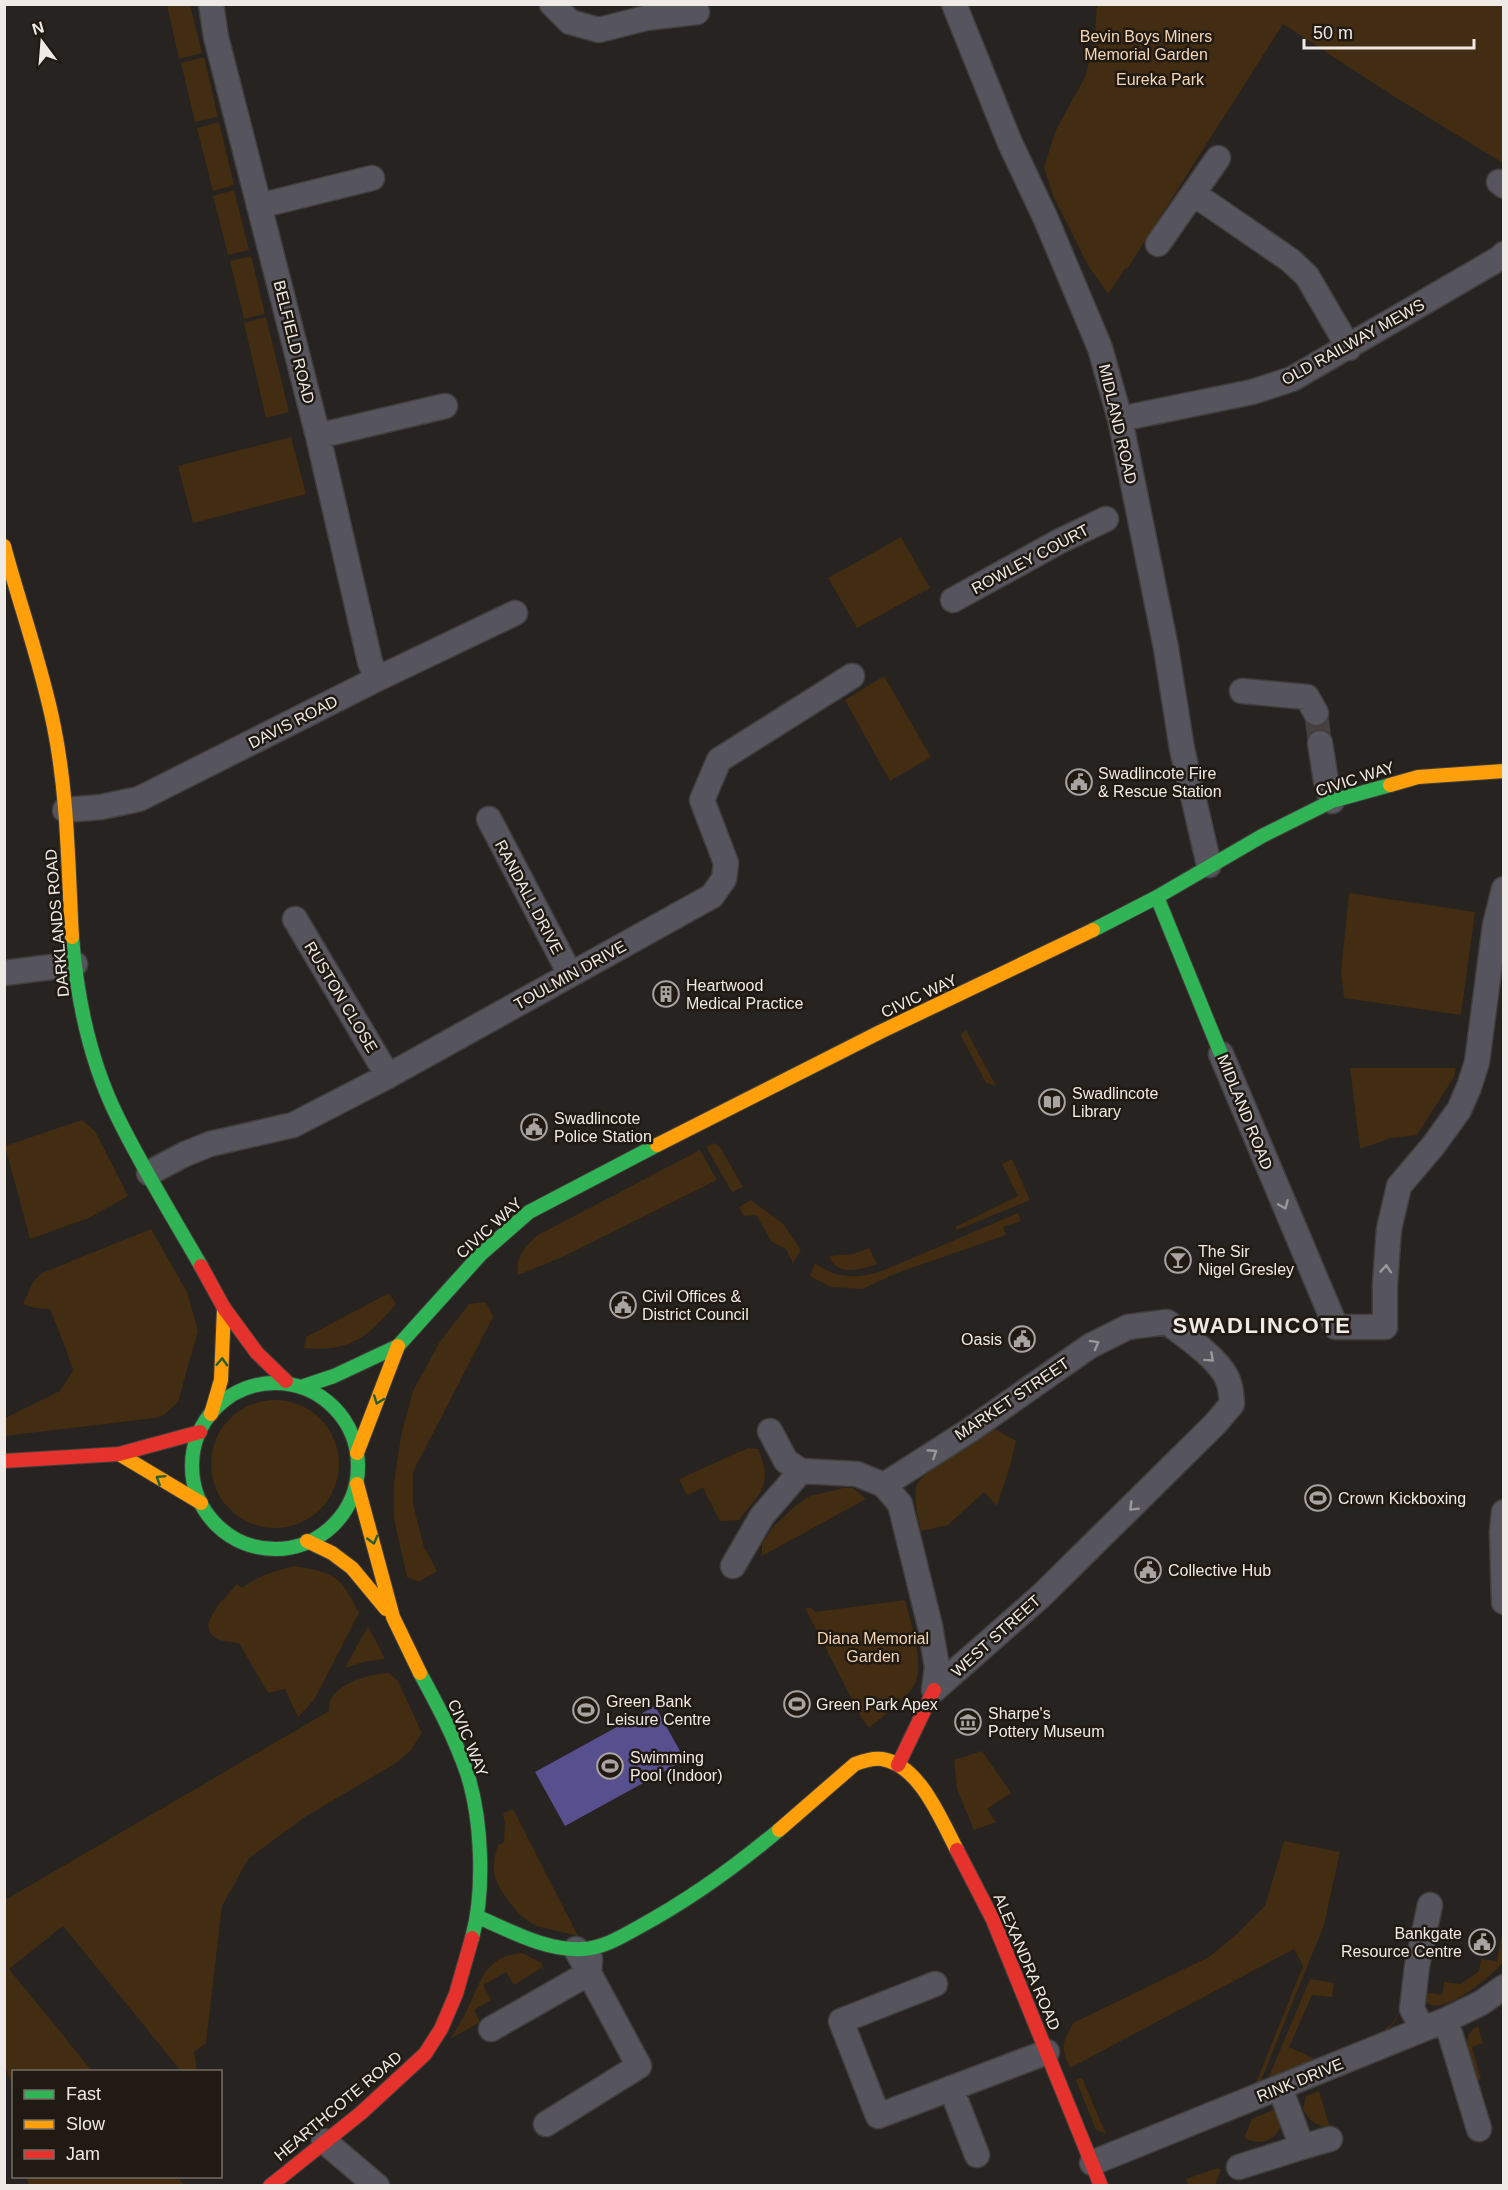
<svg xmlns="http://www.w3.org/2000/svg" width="1508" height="2190" viewBox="0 0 1508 2190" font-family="Arial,sans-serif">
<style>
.green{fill:#422c12}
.water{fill:#58508e}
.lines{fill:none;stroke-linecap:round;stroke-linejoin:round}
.street-tunnel{stroke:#44413e;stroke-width:24;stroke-dasharray:24 12;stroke-linecap:butt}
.street-casing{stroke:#413f3d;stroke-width:27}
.fast-casing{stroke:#413f3d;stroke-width:16}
.slow-casing{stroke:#413f3d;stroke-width:16}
.jam-casing{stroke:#413f3d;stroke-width:16}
.street{stroke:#56545d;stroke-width:24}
.fast{stroke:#30b455;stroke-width:14}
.slow{stroke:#ff9f0a;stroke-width:14}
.jam{stroke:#e5322d;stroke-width:14}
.oneway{stroke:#9b989b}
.oneway2{stroke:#275f31}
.labels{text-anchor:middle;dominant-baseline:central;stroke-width:5;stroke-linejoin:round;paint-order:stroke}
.park-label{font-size:16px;fill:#f5d6b6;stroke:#201a13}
.street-label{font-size:16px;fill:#efeae6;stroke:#201a13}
.poi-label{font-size:16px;fill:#efeae6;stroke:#201a13;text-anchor:start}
.district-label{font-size:22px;font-weight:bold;letter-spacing:1.5px;fill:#efeae6;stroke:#201a13}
</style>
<rect width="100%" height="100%" fill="#262320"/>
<path class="green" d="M167 5H190L202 53 179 59Z
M1097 5H1503V163L1398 99 1283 24 1127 269 1126 267 1108 294 1089 267 1053 196 1044 167 1056 130 1086 75 1095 33Z
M204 57 218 117 195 122 181 63Z
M219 122 234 185 213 191 197 128Z
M234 190 249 250 228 255 213 196Z
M251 256 265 314 244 319 230 261Z
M266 317 289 412 266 418 244 323Z
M291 437 306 494 193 523 178 466Z
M901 537 930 588 857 628 828 578Z
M884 676 931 757 890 781 845 700Z
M1349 893 1475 912 1461 1015 1344 998 1341 971Z
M966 1030 996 1086 986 1083 961 1036 962 1033Z
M1350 1068H1456L1454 1077 1417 1135 1391 1138 1360 1149Z
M82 1120 95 1131 128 1196 89 1218 30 1239 5 1146Z
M714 1143 720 1147 743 1187 732 1192 706 1147Z
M700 1150 717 1180 560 1258 518 1275C515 1256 525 1247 538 1235Z
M1012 1159 1030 1200 957 1230 955 1227 1018 1196 1002 1164Z
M751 1200 783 1224 801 1250 793 1263 786 1249 772 1242 756 1215 744 1216 739 1207Z
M1018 1213 1021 1221 1003 1227 1006 1235 897 1273 862 1289 831 1287 810 1276 815 1263C837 1279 856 1279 882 1271Z
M151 1229 187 1292 198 1331 178 1402 164 1415 155 1418 5 1436V1418L60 1391 73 1371 67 1352 50 1309 35 1308 23 1304 33 1282 42 1273Z
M869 1248 877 1264C860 1270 837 1277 829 1256L853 1254Z
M389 1293 396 1304C367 1338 350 1352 304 1348L306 1337Z
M486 1302 493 1317 413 1472V1504L424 1547 437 1571 418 1582 407 1577 394 1519V1482L401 1436 413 1391 439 1343 469 1304Z
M211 1464a64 64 0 1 1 128 0a64 64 0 1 1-128 0Z
M995 1429 1016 1441 1010 1466 997 1506 984 1492 948 1525 921 1531C918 1517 914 1502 916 1488 919 1471 978 1440 995 1429Z
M748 1448 758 1449C774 1485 760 1493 739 1520L720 1521 703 1488 687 1495 679 1479Z
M843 1488H853L866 1499 762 1556V1543L774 1526 795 1506 810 1496Z
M294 1566C336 1573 340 1575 359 1613L314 1700 298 1717 285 1689 268 1693 239 1643C224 1641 209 1642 208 1623L218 1605 237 1584 242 1588C258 1576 274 1571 294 1566Z
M905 1600C911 1624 928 1670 911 1690 899 1704 883 1716 869 1728L861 1717 805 1608H812L815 1612Z
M368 1626 385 1659 363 1662 345 1668Z
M389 1673 398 1681 422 1733 411 1750 396 1763 305 1817 249 1858 222 1906 206 2043 194 2052 197 2071H181L63 1926 9 1969 92 2071 14 2072 13 2085 4 2065 5 1900 329 1711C329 1708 329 1704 330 1701 338 1682 371 1674 389 1673Z
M982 1751 1011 1793 987 1809 996 1822 974 1830 957 1789 954 1760Z
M513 1809 578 1936C564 1932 550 1930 537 1926 520 1920 497 1890 494 1872 493 1863 495 1854 498 1845L504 1842 505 1824 503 1813Z
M1284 1841 1340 1852 1324 1925 1260 2083 1255 2085 1303 1966 1294 1949 1070 2068C1060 2046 1062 2044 1073 2023L1209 1957 1237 1934 1265 1906Z
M1502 1933H1503V1962C1494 1975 1426 2031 1423 1992L1442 1995 1444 1982 1461 1984 1479 1971 1481 1959 1497 1961Z
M522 1953 542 1963 543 1967 514 1985 506 1972 483 1985 491 2000 474 2010 480 2022 450 2039C456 2030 462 2020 467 2010 481 1981 485 1956 522 1953Z
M1310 1979 1334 1983 1332 1997 1312 1995 1289 2047 1315 2059 1383 2031 1394 2021 1399 2011 1396 2021 1382 2035 1267 2081Z
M1478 2026 1483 2043 1472 2047 1481 2079 1476 2081C1472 2064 1457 2036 1478 2026Z
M1082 2078 1106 2134 1096 2130 1076 2080Z
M1319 2091 1330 2128C1316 2126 1309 2121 1303 2109L1306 2096Z
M1275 2109 1282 2122C1277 2140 1263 2146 1246 2139L1245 2136 1252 2119Z
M1217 2168 1221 2170 1215 2185H1186L1188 2184 1186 2179Z
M26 2177H177L185 2185H29Z"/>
<path class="water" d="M655 1706 685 1760 565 1826 535 1772Z"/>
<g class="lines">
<path class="street-tunnel" d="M1316 713 1320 743"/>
<g class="street-casing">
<path id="street" d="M211 4 216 37 318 436 370 662 377 679
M552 4 570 22 599 30 646 18 697 12
M954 4 1010 143 1045 217 1100 348 1120 419 1166 648 1182 749 1209 865
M1499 182 1504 186
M1194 194 1290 260 1307 276 1349 348
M259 206 372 178
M1158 244 1218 158
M1120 419 1252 392 1292 379 1500 258 1504 254
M318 436 445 406
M953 600 1060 541 1106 519
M1242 691 1307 697 1316 713
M1320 743 1326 781 1332 801
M65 810 101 807 139 799 377 679 515 613
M489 819 570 974
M295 919 388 1076
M4 973 75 964
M1221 1054 1336 1327H1385V1284L1389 1229 1399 1186 1433 1146 1459 1110 1469 1087 1477 1062 1495 925 1504 889
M149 1173 185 1154 210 1144 293 1125 388 1076 712 896 724 879 726 863 702 800 719 760 852 676
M770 1431 786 1461 801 1471 857 1474 884 1485 900 1504 930 1626 937 1667 934 1690
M884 1485 970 1430 1090 1346 1128 1327 1167 1322C1185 1336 1215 1356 1226 1376 1231 1385 1231 1394 1232 1404L1215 1424 1042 1595 934 1690
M1504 1512 1502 1532 1504 1602
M733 1566 762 1516 801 1471
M935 1984 841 2021 878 2116 1047 2052
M1446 2020 1479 2129
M491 2029 589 1973 590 1959
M1423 2029 1412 2009 1417 1966 1430 1905
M951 2088 977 2155
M546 2124 639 2066 576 1949
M324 2141 377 2186
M1302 2147 1330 2139
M1092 2163 1446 2020 1481 2003 1504 1987
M1239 2167 1302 2147 1280 2088"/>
</g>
<g class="fast-casing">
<path id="fast" d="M1157 897 1221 1054
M1093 930 1157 897 1262 836 1332 801 1390 785
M72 937C77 999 90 1062 118 1118 143 1169 173 1217 201 1266
M192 1466a83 83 0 1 1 166 0a83 83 0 1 1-166 0Z
M301 1387 334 1376 398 1346 481 1254 529 1212 657 1145
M420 1673C438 1706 455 1738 467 1773 482 1819 485 1892 472 1938
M478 1917C511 1931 546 1951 583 1949 603 1948 621 1937 639 1927 689 1900 735 1867 779 1830"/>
</g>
<g class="slow-casing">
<path id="slow" d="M4 546C20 606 42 666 54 727 68 796 68 867 72 937
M1390 785 1418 777 1504 771
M657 1145 880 1032 1093 930
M211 1414 221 1380 224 1308
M357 1453 398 1346
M119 1454 201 1503
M357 1484 393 1617 420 1673
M307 1541 332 1553 352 1568 386 1609
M779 1830 855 1764C863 1761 873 1758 882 1759 920 1765 941 1820 957 1850"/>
</g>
<g class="jam-casing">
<path id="jam" d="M201 1266 224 1308 257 1353 286 1381
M4 1461 119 1454 200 1432
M898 1765 934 1690
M957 1850 993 1920 1101 2186
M270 2186 361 2113 425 2054 441 2029 456 1994 472 1938"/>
</g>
<use href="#street" class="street"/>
<use href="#fast" class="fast"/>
<use href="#slow" class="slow"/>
<use href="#jam" class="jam"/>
</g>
<defs><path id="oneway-chevron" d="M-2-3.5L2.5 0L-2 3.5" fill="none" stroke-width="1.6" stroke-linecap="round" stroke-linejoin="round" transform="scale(1.5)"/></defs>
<g class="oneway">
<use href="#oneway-chevron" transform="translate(1284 1205) rotate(67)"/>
<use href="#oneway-chevron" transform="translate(1386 1269) rotate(-86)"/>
<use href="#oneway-chevron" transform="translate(1095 1344) rotate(-29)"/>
<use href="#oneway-chevron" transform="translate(1210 1358) rotate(42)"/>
<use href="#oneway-chevron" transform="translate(933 1453) rotate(-33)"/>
<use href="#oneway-chevron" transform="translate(1133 1507) rotate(135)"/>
</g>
<g class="oneway2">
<use href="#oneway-chevron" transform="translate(222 1362) rotate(-87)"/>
<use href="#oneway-chevron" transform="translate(378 1400) rotate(110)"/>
<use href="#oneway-chevron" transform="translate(160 1479) rotate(-148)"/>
<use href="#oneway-chevron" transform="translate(373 1540) rotate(75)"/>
</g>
<defs>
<g id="civic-ring" transform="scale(1.35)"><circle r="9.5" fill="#201a13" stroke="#a9a4a1" stroke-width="1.5"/><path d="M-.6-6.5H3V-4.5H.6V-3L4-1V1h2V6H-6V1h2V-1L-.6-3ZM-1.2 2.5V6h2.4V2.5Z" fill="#a9a4a1"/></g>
<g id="building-ring" transform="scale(1.35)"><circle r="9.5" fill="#201a13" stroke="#a9a4a1" stroke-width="1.5"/><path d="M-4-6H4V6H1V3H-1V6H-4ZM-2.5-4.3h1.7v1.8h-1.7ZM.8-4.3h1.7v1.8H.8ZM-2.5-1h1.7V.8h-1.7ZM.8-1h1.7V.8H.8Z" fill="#a9a4a1"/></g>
<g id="library-ring" transform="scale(1.35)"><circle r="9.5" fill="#201a13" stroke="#a9a4a1" stroke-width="1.5"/><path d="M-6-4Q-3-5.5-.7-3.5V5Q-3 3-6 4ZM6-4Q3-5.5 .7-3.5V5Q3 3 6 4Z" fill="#a9a4a1"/></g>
<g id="bar-ring" transform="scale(1.35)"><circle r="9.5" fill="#201a13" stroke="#a9a4a1" stroke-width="1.5"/><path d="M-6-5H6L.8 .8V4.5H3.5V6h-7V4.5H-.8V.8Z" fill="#a9a4a1"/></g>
<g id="stadium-ring" transform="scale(1.35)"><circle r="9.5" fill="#201a13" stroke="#a9a4a1" stroke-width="1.5"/><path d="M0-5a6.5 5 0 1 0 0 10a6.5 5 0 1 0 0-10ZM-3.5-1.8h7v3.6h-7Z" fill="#a9a4a1"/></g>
<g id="museum-ring" transform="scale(1.35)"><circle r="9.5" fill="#201a13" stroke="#a9a4a1" stroke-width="1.5"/><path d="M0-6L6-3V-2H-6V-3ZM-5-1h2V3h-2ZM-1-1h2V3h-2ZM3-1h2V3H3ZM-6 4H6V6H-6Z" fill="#a9a4a1"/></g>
</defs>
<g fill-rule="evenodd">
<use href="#civic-ring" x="1079" y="782"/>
<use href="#building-ring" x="666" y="994"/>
<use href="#library-ring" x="1052" y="1102"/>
<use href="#civic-ring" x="534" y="1127"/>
<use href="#bar-ring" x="1178" y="1260"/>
<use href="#civic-ring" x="623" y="1305"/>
<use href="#civic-ring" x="1022" y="1339"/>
<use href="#stadium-ring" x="1318" y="1498"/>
<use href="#civic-ring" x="1148" y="1570"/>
<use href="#stadium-ring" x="797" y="1704"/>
<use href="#stadium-ring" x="586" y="1710"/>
<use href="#museum-ring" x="968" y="1722"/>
<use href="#stadium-ring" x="610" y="1766"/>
<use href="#civic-ring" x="1482" y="1942"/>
</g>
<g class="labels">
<g class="park-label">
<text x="1146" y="36">Bevin Boys Miners<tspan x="1146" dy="18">Memorial Garden</tspan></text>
<text x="1160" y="79">Eureka Park</text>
<text x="873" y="1638">Diana Memorial<tspan x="873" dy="18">Garden</tspan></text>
</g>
<g class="street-label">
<text transform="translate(294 342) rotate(76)">BELFIELD ROAD</text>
<text transform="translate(1353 342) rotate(-29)">OLD RAILWAY MEWS</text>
<text transform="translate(1118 424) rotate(77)">MIDLAND ROAD</text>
<text transform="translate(1030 559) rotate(-28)">ROWLEY COURT</text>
<text transform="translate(293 722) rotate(-27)">DAVIS ROAD</text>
<text transform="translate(1355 779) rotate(-18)">CIVIC WAY</text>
<text transform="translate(529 897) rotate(62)">RANDALL DRIVE</text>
<text transform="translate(57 923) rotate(-95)">DARKLANDS ROAD</text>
<text transform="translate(570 975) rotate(-29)">TOULMIN DRIVE</text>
<text transform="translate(919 996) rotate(-25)">CIVIC WAY</text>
<text transform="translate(341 997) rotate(59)">RUSTON CLOSE</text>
<text transform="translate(1245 1112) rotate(68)">MIDLAND ROAD</text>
<text transform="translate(489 1228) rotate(-42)">CIVIC WAY</text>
<text transform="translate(1012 1399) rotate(-34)">MARKET STREET</text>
<text transform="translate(996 1636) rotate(-42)">WEST STREET</text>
<text transform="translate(468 1738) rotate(68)">CIVIC WAY</text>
<text transform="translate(1027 1962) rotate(67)">ALEXANDRA ROAD</text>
<text transform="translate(1300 2080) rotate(-22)">RINK DRIVE</text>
<text transform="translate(338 2106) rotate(-40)">HEARTHCOTE ROAD</text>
</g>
<g class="poi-label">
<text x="1098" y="773">Swadlincote Fire<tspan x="1098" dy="18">&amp; Rescue Station</tspan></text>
<text x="686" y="985">Heartwood<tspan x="686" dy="18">Medical Practice</tspan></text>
<text x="1072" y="1093">Swadlincote<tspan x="1072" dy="18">Library</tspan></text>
<text x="554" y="1118">Swadlincote<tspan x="554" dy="18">Police Station</tspan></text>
<text x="1198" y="1251">The Sir<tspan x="1198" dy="18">Nigel Gresley</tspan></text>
<text x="642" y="1296">Civil Offices &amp;<tspan x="642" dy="18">District Council</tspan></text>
<text x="1002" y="1339" text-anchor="end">Oasis</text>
<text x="1338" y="1498">Crown Kickboxing</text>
<text x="1168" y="1570">Collective Hub</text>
<text x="606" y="1701">Green Bank<tspan x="606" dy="18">Leisure Centre</tspan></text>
<text x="816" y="1704">Green Park Apex</text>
<text x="988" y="1713">Sharpe's<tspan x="988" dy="18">Pottery Museum</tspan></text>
<text x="630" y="1757">Swimming<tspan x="630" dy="18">Pool (Indoor)</tspan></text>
<text x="1462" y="1933" text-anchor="end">Bankgate<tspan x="1462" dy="18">Resource Centre</tspan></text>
</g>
<g class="district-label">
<text x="1262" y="1325">SWADLINCOTE</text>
</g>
</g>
<rect width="1508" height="2190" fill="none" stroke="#efeae6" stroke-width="12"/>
<rect x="12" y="2070" width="210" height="108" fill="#201a13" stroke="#736d67" stroke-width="1.5"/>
<rect x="24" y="2090" width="30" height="9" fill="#30b455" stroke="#736d67" stroke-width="1.5"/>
<text x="66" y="2100" font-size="18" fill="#efeae6">Fast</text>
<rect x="24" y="2120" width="30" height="9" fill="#ff9f0a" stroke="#736d67" stroke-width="1.5"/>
<text x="66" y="2130" font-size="18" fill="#efeae6">Slow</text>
<rect x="24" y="2150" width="30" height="9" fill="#e5322d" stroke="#736d67" stroke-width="1.5"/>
<text x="66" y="2160" font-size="18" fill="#efeae6">Jam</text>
<g transform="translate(42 42) rotate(344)" stroke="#201a13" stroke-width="4.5" paint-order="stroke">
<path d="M0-4.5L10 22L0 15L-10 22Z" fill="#efeae6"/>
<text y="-9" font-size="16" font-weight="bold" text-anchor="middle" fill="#efeae6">N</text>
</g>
<path d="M1304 39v9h170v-9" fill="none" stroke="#efeae6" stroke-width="3"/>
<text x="1313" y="39" font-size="18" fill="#efeae6" stroke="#201a13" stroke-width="4.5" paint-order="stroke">50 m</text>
</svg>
